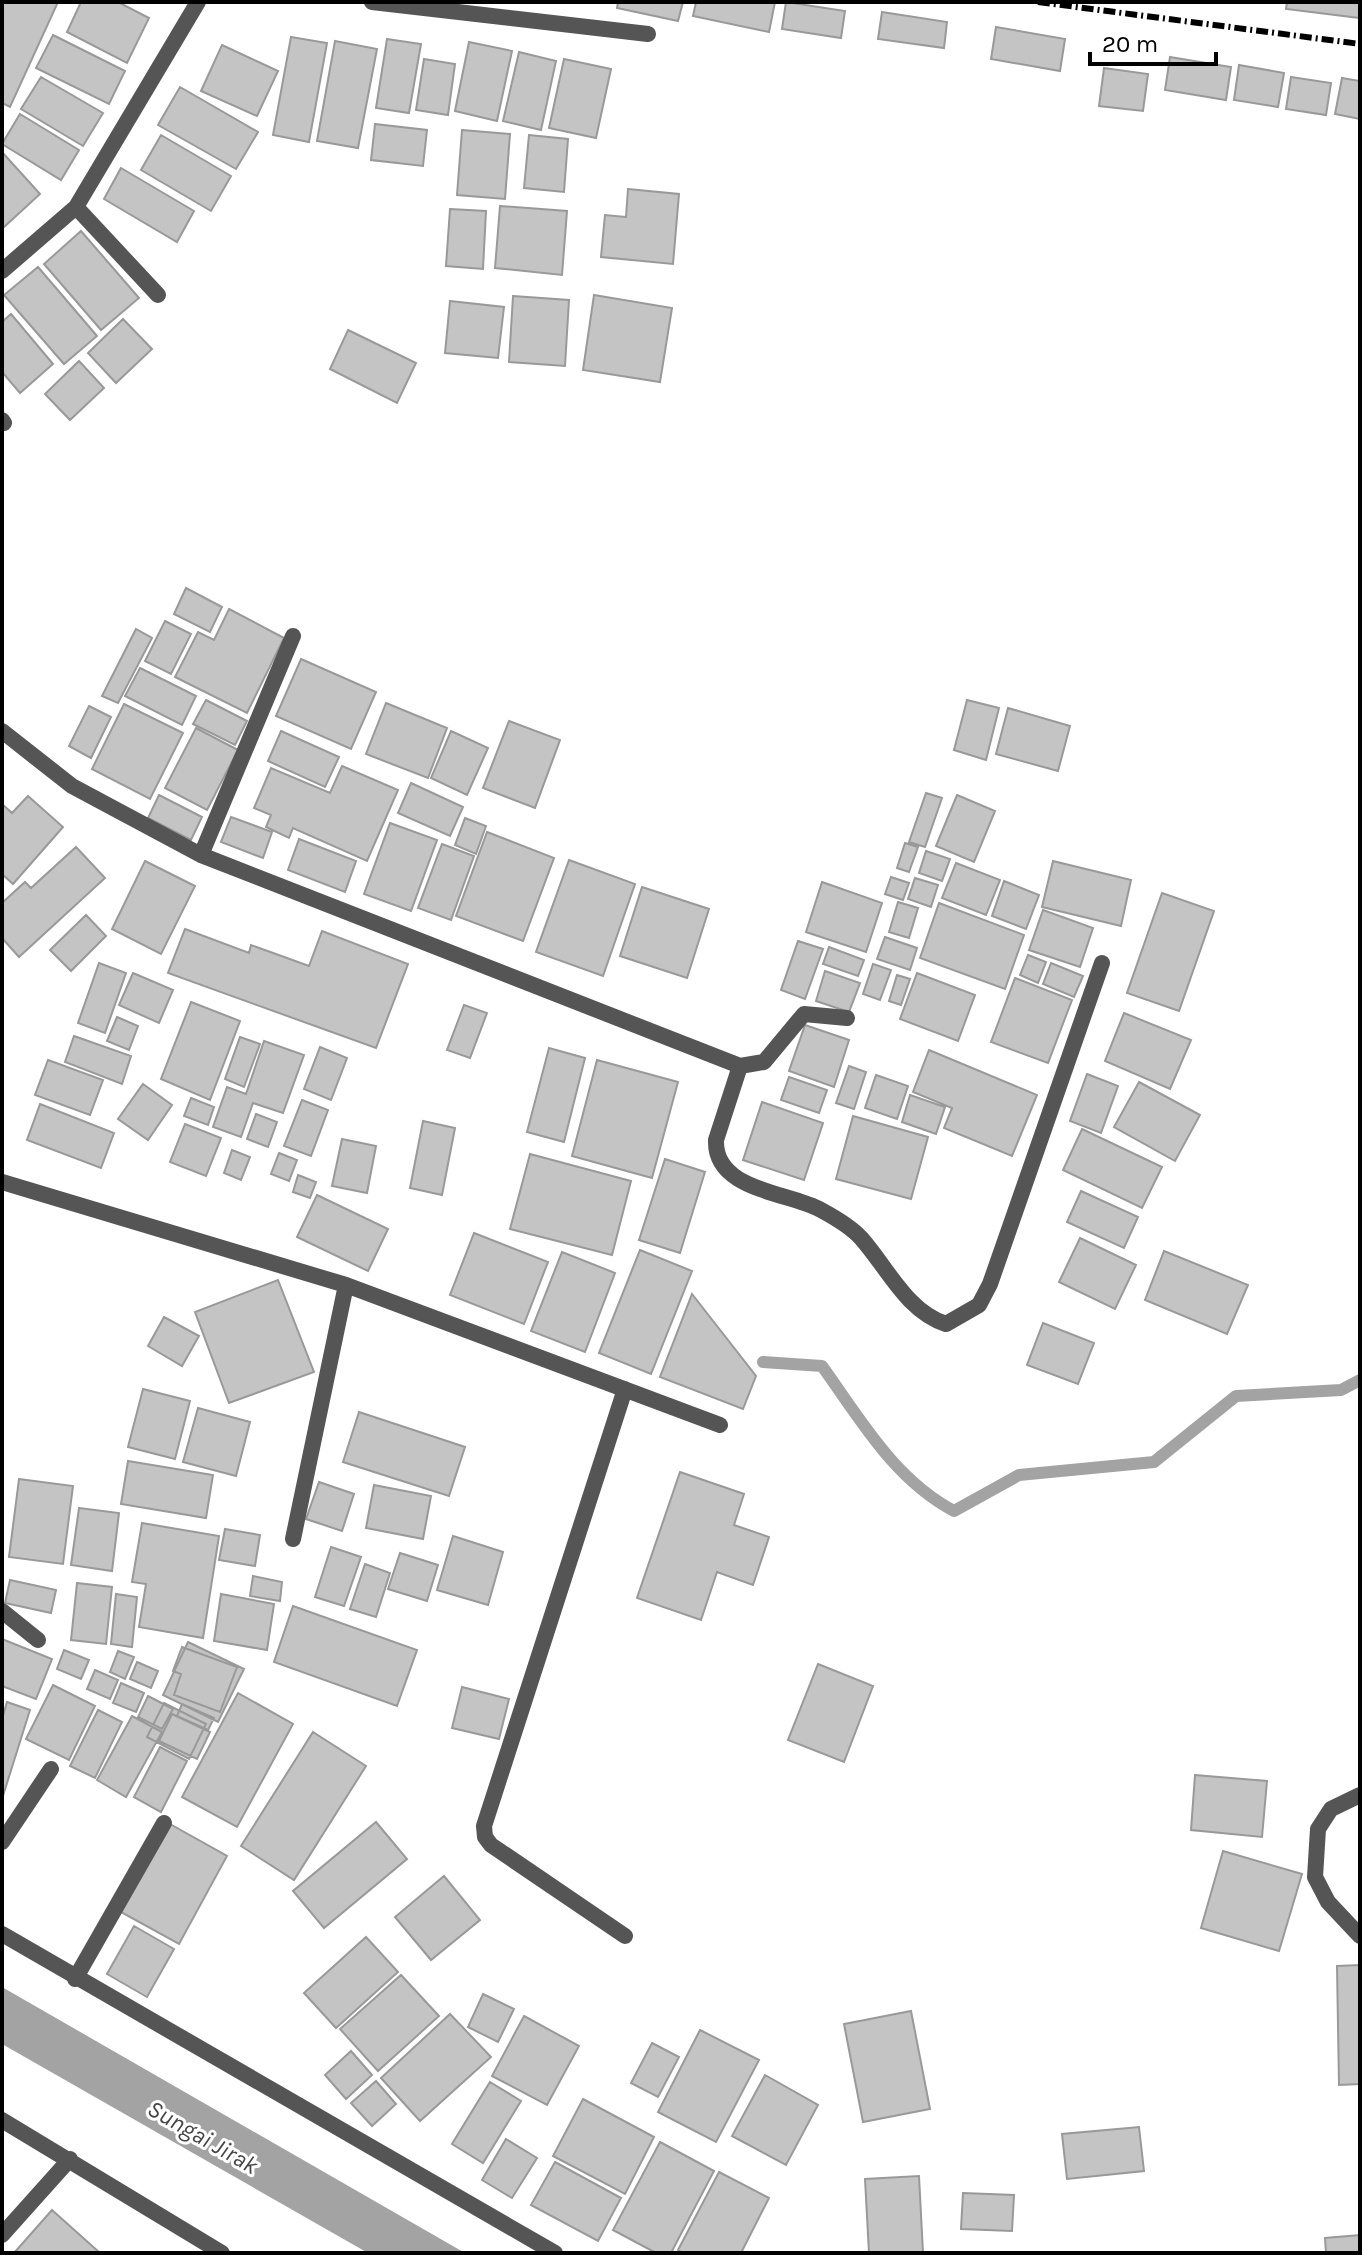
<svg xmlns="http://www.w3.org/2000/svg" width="1362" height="2255" viewBox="0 0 1362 2255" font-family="Karla,sans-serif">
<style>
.water{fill:#a3a3a3}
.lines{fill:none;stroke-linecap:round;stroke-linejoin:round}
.stream{stroke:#a3a3a3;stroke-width:12}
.building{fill:#c4c4c4;stroke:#999;stroke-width:2}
.minor{stroke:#555;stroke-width:16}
.rail{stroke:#000;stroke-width:6;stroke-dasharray:12 4 2 4;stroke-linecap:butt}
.labels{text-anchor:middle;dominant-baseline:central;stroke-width:6;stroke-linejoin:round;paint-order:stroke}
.water-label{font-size:24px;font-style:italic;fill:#444;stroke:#fff}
</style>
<rect width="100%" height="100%" fill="#fff"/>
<path class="water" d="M2 1987 465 2253H368L2 2044Z"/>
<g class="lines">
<path class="stream" d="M763 1362 822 1366C861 1420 894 1479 954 1511L1019 1475 1154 1462 1236 1396 1341 1390 1360 1380"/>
</g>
<path class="building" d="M2 2H58L10 107 2 103Z
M81 2H118L149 18 127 63 67 32Z
M618 2H683L678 21 617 8Z
M696 2H775L769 32 693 16Z
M786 2 845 11 841 38 782 29Z
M1287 2H1360V18L1286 9Z
M882 12 947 22 944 48 878 39Z
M996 27 1065 39 1060 71 991 59Z
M53 35 125 71 109 104 36 68Z
M291 37 327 43 309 142 273 135Z
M387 39 421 44 409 113 376 108Z
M335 41 377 49 358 148 317 141Z
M469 42 512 51 497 121 455 111Z
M222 45 278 71 257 116 201 91Z
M519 52 556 61 541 130 503 121Z
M1170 57 1231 67 1226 100 1165 90Z
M424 59 455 64 448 115 416 110Z
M564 59 611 69 596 138 549 128Z
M1239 65 1284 73 1278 107 1234 100Z
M1104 68 1148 74 1143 111 1099 106Z
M41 77 103 113 83 146 21 109Z
M1291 77 1331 83 1326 115 1286 109Z
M1342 78 1360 81V119L1335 114Z
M180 87 258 132 236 169 158 125Z
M20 114 79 150 61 180 2 144Z
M375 124 427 130 423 166 371 160Z
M462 130 510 134 505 199 457 195Z
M161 135 231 176 211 211 141 170Z
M529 135 568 139 564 192 524 188Z
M2 152 40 194 4 227 2 225Z
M121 168 194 211 177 242 104 199Z
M628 189 679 194 673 264 601 257 605 215 626 217Z
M500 206 567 211 562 275 495 268Z
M450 209 486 211 483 269 446 266Z
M81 231 139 298 101 330 44 264Z
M38 267 97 336 64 364 4 295Z
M594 295 672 308 660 382 583 370Z
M513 296 569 300 565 366 509 362Z
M450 301 504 307 498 358 445 353Z
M11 314 53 364 20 393 2 372V322Z
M123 319 152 349 116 383 88 353Z
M348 330 416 363 397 403 330 369Z
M79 361 104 388 70 420 45 394Z
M186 588 222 607 210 632 174 614Z
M229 609 284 638 247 713 175 677 198 632 214 640Z
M165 621 191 634 171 674 145 661Z
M136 629 152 638 118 703 102 696Z
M301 659 376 692 351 749 276 716Z
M140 668 196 696 182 725 125 696Z
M206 700 247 721 235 745 193 724Z
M967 700 999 708 986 760 954 750Z
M386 703 447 728 428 778 366 754Z
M124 704 183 733 150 799 92 769Z
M89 706 111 717 91 758 69 746Z
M1008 708 1070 726 1058 771 996 754Z
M509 721 560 740 535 808 483 788Z
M196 728 238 750 207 810 165 788Z
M281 731 339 757 325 787 268 761Z
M451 731 488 748 467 795 431 778Z
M342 766 398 790 367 861 293 828 289 838 266 827 271 815 254 808 271 768 330 793Z
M411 783 463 807 450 836 398 813Z
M926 793 942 798 925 847 909 842Z
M159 795 202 817 191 840 148 818Z
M957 795 995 811 974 862 936 846Z
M28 796 63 827 13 884 2 874V804L12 813Z
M231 817 272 832 263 858 221 842Z
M465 818 486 826 476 854 455 845Z
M390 823 437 840 411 911 364 894Z
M487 832 554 858 523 941 456 916Z
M299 839 356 861 345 892 288 870Z
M905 843 918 847 909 872 897 868Z
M442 844 474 856 451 920 418 908Z
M76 847 105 878 19 957 2 938V903L25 882 31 888Z
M926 851 950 859 942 881 919 873Z
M569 860 635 884 603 976 536 952Z
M145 861 195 886 161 954 112 929Z
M1053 861 1131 880 1121 926 1042 907Z
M956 863 1000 880 986 915 942 898Z
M891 877 909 883 903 900 885 894Z
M915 878 938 885 931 907 908 899Z
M1004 881 1039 895 1026 929 992 916Z
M822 882 882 903 866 952 806 932Z
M642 887 709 909 687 978 620 956Z
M1162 893 1214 911 1179 1011 1127 993Z
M898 902 918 908 909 938 889 932Z
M939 903 1024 935 1005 989 920 958Z
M1043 910 1093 928 1080 967 1029 950Z
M86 915 106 936 71 971 50 950Z
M185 929 249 953 251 945 309 966 322 931 408 964 376 1048 168 973Z
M885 937 917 948 910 970 877 959Z
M798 941 823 949 805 999 781 990Z
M829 947 864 960 858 976 823 964Z
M1028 955 1046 962 1038 983 1020 975Z
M99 963 126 973 105 1033 78 1023Z
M1051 963 1083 976 1074 997 1043 984Z
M873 964 891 970 880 1000 863 994Z
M825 971 860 983 849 1012 816 1001Z
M133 973 173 990 159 1023 119 1005Z
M917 973 975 995 958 1041 900 1019Z
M897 975 910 979 901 1005 889 1001Z
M1015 978 1072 1000 1048 1063 991 1042Z
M191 1002 240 1021 210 1100 161 1079Z
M464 1005 487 1013 470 1058 447 1050Z
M1124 1013 1191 1040 1170 1089 1105 1061Z
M117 1017 138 1026 129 1050 107 1041Z
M805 1025 849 1040 834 1087 789 1071Z
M74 1036 131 1056 122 1084 65 1062Z
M240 1037 260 1044 244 1087 225 1079Z
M264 1041 304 1055 283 1113 253 1103 241 1137 213 1127 227 1087 246 1094Z
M320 1047 347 1058 331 1100 304 1089Z
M549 1048 585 1058 564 1142 527 1132Z
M929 1050 1037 1095 1012 1156 944 1128 952 1108 913 1092Z
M48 1060 103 1080 90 1115 35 1095Z
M597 1060 678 1082 652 1178 572 1156Z
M849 1066 866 1072 854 1109 836 1103Z
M1087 1074 1118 1086 1101 1133 1070 1121Z
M876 1075 908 1086 897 1119 865 1108Z
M789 1077 827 1090 819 1113 781 1100Z
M1139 1082 1200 1115 1175 1161 1114 1127Z
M143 1084 172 1105 148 1140 118 1119Z
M910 1095 945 1107 936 1134 902 1122Z
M191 1098 214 1107 208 1125 184 1116Z
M302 1100 328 1110 311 1156 284 1146Z
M762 1102 823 1123 804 1180 743 1160Z
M40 1104 114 1133 101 1168 27 1140Z
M256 1114 277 1122 268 1147 247 1139Z
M853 1116 928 1137 911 1199 836 1179Z
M423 1121 455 1128 442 1195 410 1188Z
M185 1124 221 1138 206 1176 170 1162Z
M1082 1129 1162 1167 1142 1208 1063 1170Z
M342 1139 376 1146 367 1193 332 1186Z
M232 1150 250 1157 241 1180 224 1173Z
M279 1153 297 1160 289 1181 271 1174Z
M530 1154 631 1181 612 1255 510 1229Z
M665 1159 705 1172 680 1253 639 1240Z
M298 1175 316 1182 310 1198 293 1192Z
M1081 1191 1138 1217 1124 1248 1067 1222Z
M317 1195 388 1229 368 1271 297 1237Z
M474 1233 548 1262 524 1324 450 1295Z
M1080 1238 1136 1265 1115 1309 1059 1282Z
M640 1250 692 1271 651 1374 599 1353Z
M1164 1251 1248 1285 1227 1334 1145 1300Z
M562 1252 615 1273 585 1352 531 1331Z
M278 1280 314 1372 229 1403 195 1312Z
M692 1294 756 1376 743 1409 660 1377Z
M164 1317 199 1336 182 1366 148 1346Z
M1043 1323 1094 1343 1078 1384 1027 1365Z
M143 1389 190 1401 175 1459 128 1447Z
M198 1408 250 1422 236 1476 183 1462Z
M359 1412 465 1447 449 1496 343 1462Z
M128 1461 213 1475 206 1518 121 1504Z
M680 1472 744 1494 734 1525 769 1537 753 1585 717 1572 701 1620 637 1598Z
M19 1479 73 1486 63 1564 9 1557Z
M319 1482 354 1494 342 1531 306 1519Z
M374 1485 431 1496 423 1539 366 1528Z
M79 1508 119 1513 112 1571 71 1565Z
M142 1523 219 1536 203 1638 139 1627 146 1584 132 1582Z
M225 1529 260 1535 255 1566 219 1560Z
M453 1536 503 1552 488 1605 437 1590Z
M331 1547 361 1557 344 1606 315 1597Z
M400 1553 438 1565 427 1601 388 1589Z
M365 1564 390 1573 376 1617 350 1609Z
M253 1576 282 1582 280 1601 250 1596Z
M10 1580 56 1590 51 1613 5 1603Z
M77 1583 112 1587 106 1644 71 1640Z
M116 1594 137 1597 132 1647 111 1644Z
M221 1594 274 1604 267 1650 214 1641Z
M293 1606 417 1650 397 1706 274 1662Z
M2 1639 52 1659 36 1699 2 1686Z
M188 1642 244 1669 218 1722 163 1695Z
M182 1647 237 1667 220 1712 174 1695 181 1674 173 1671Z
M64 1650 89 1660 81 1679 57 1669Z
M118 1651 134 1657 125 1679 110 1672Z
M137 1662 158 1671 151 1688 130 1679Z
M818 1664 873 1686 844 1762 788 1740Z
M95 1670 118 1680 110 1699 87 1689Z
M121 1683 144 1693 136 1712 113 1703Z
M53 1685 95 1706 69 1760 26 1739Z
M462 1687 509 1699 499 1739 452 1728Z
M238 1693 293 1724 237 1827 182 1797Z
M148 1696 173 1709 162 1729 138 1717Z
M7 1702 30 1710 2 1799V1719Z
M164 1703 206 1724 189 1759 147 1737Z
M182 1704 214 1718 208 1730 177 1716Z
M98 1710 122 1722 95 1778 70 1766Z
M172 1714 210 1732 197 1759 159 1741Z
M132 1716 162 1732 126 1797 97 1780Z
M313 1732 366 1766 294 1880 241 1846Z
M160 1747 187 1761 161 1812 134 1797Z
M1195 1775 1267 1781 1262 1837 1191 1830Z
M376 1822 407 1859 324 1928 293 1891Z
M170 1824 227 1856 179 1944 121 1912Z
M1223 1851 1302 1874 1279 1951 1201 1928Z
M444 1876 480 1920 431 1960 395 1917Z
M134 1926 174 1949 147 1997 107 1974Z
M366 1937 398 1972 336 2028 304 1993Z
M1360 1965V2084L1339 2085 1337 1966Z
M401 1975 439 2016 378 2071 340 2029Z
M483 1994 514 2009 498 2042 468 2027Z
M911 2011 930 2109 863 2122 844 2024Z
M450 2014 491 2057 420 2121 381 2078Z
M524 2016 579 2046 547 2105 492 2076Z
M700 2030 759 2060 716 2142 658 2112Z
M652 2043 679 2057 658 2097 631 2083Z
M351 2051 372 2075 346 2099 325 2075Z
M765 2075 818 2105 786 2165 732 2136Z
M376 2081 396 2104 372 2126 351 2103Z
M490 2082 521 2101 483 2163 452 2144Z
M583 2099 654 2137 625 2194 553 2156Z
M1139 2127 1144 2171 1067 2179 1062 2134Z
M506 2139 537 2158 512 2198 482 2180Z
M660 2142 714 2171 671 2253H656L613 2230Z
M555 2162 621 2198 598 2241 531 2205Z
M719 2172 769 2198 741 2253H683L678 2250Z
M919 2176 923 2253H869L865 2179Z
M963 2193 1014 2195 1012 2231 961 2229Z
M52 2210 100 2253H14Z
M1360 2235V2253H1326L1325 2238Z"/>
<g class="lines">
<path class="minor" d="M372 2 648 34
M76 207 158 295
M2 271 76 207 198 2
M2 420 4 423
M2 731 72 786 201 855 740 1066 716 1140C714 1191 789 1192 821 1210 834 1217 851 1227 861 1238 887 1267 907 1312 946 1324L979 1305 990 1284 1102 963
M201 855 293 636
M740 1066 764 1062 804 1014 847 1018
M2 1182 346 1285 720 1425
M293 1539 346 1285
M2 1611 38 1640
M1360 1795 1331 1809 1318 1829 1315 1877 1328 1902 1360 1936
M2 1842 51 1769
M2 1934 555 2253
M625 1936 491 1845 485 1837 484 1826 625 1389
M75 1979 164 1823
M2 2120 222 2253
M2 2235 70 2159"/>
<path class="rail" d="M1038 2 1360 44"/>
</g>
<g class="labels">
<g class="water-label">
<text transform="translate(203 2137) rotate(30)">Sungai Jirak</text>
</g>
</g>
<rect width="1362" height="2255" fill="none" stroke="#000000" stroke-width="8"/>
<path d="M1090 52v12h126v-12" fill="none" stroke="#000000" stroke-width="4"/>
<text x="1102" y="52" font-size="24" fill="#000000" stroke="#ffffff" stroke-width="6" paint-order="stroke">20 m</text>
</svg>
